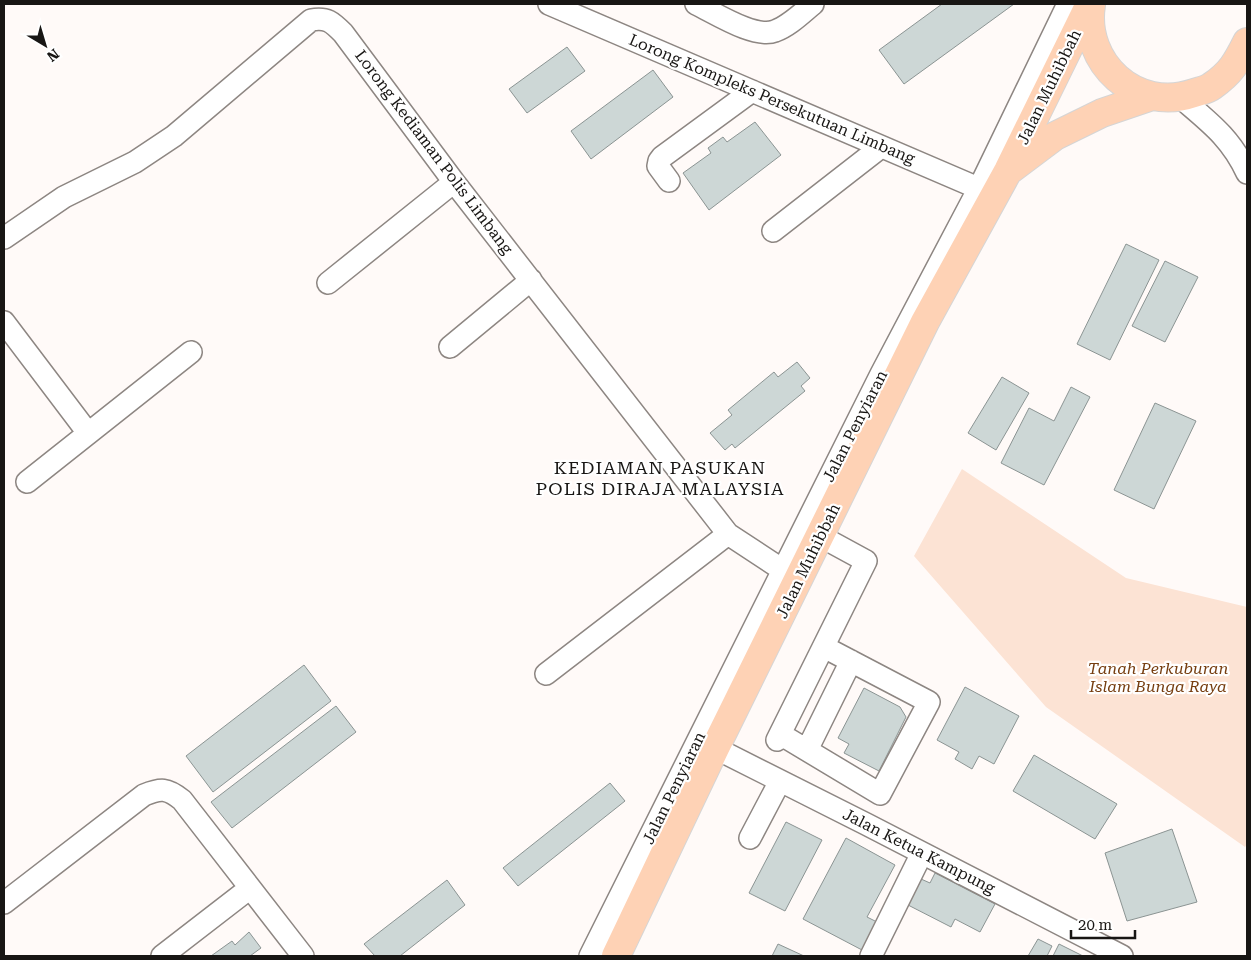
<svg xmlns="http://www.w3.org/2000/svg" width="1251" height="960" viewBox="0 0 1251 960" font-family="'Roboto Serif',serif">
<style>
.green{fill:#fce3d4}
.building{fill:#cdd7d6;stroke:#8b9493}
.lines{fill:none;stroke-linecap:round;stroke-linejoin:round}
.minor-casing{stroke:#8d8682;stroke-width:24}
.major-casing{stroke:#d5d5d5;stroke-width:30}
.minor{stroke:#fff;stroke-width:21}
.major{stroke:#fed2b5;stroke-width:28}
.labels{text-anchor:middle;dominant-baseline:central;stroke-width:4.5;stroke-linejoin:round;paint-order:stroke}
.street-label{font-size:16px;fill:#181614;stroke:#fff}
.park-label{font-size:16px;font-style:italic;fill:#763e10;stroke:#fff}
.neighbourhood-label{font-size:18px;letter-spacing:1px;fill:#181614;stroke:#fff}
</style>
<rect width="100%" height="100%" fill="#fffaf8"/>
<path class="green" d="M962 469 1126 578 1247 607V844L1245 847 1046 707 914 556Z"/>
<path class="building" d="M942 4H1014L904 84 879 50Z
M567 47 585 71 527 113 509 89Z
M653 70 673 97 591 159 571 131Z
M755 122 781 155 709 210 683 173 711 153 708 148 723 137 727 142Z
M1126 244 1159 260 1110 360 1077 344Z
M1165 261 1198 277 1165 342 1132 326Z
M797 362 810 378 801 386 805 391 735 448 732 444 725 450 710 433 732 415 728 410 774 372 778 377Z
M1002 377 1029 393 996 450 968 433Z
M1071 387 1090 397 1044 485 1001 463 1029 408 1054 421Z
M1155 403 1196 421 1154 509 1114 490Z
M304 665 331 701 213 792 186 756Z
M965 687 1019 716 994 764 979 756 972 769 955 759 959 752 937 740Z
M864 688 900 707 906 717 879 771 844 753 849 744 838 738Z
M336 706 356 732 232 828 211 802Z
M1034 755 1117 804 1095 839 1013 791Z
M610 783 625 801 518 886 503 868Z
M786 822 822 840 785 911 749 893Z
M1172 829 1197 902 1127 921 1105 853Z
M846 838 895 865 867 917 877 922 862 950 803 919Z
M935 873 995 904 980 932 955 919 951 927 908 905 921 879 930 883Z
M447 880 465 905 400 956H375L364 944Z
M249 932 261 948 250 956H211L232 941 235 945Z
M1038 939 1052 946 1047 956H1028Z
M778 944 804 956H772Z
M1059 944 1083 956H1053Z"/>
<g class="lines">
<g class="minor-casing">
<path id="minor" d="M549 4 992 194
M696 4C715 13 755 39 775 31 789 26 802 13 813 4
M1181 98C1209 122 1231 138 1247 173
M669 181 658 166 659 161 662 157 752 91
M773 231 881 147
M4 238 64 197 135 162 174 136 311 20C327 17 332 22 343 33L454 182 728 534 798 580
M328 283 454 182
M4 322 88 433
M450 347 531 280
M27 482 191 352
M546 674 728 534
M780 734 880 794 929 702 824 647
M777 740 866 561 820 536
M715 748 866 824 1122 956
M807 750 851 661
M750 838 780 781
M4 903 144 795C161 788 167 788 182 800L303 956
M162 956 250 888
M590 956 881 374 979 188 1068 4
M871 956 922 853"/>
</g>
<g class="major-casing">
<path id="major" d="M1091 5C1082 63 1136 113 1194 93 1200 91 1207 90 1212 86 1231 73 1237 62 1247 42
M1011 169 1055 136 1102 113 1152 96
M616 956 715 748 925 322 1008 171 1090 4"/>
</g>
<use href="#minor" class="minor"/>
<use href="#major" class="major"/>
</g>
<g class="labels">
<g class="street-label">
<text transform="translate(1049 87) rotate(-64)">Jalan Muhibbah</text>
<text transform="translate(772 99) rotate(23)">Lorong Kompleks Persekutuan Limbang</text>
<text transform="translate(434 152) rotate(53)">Lorong Kediaman Polis Limbang</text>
<text transform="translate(855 426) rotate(-63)">Jalan Penyiaran</text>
<text transform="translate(808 561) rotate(-64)">Jalan Muhibbah</text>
<text transform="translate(674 788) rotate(-64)">Jalan Penyiaran</text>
<text transform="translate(919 851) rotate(27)">Jalan Ketua Kampung</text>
</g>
<g class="park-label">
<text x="1158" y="668">Tanah Perkuburan<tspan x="1158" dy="18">Islam Bunga Raya</tspan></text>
</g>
<g class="neighbourhood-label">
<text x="660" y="467">KEDIAMAN PASUKAN<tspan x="660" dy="21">POLIS DIRAJA MALAYSIA</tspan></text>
</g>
</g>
<rect width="1251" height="960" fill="none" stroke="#181614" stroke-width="10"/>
<g transform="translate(45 45) rotate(142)" stroke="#ffffff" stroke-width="4" paint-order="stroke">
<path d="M0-4L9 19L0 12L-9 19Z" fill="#181614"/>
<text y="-8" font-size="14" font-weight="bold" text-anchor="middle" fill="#181614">N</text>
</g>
<path d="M1071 930v8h64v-8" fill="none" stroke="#181614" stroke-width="2.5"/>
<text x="1078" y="930" font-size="15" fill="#181614" stroke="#ffffff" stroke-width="4" paint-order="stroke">20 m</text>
</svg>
